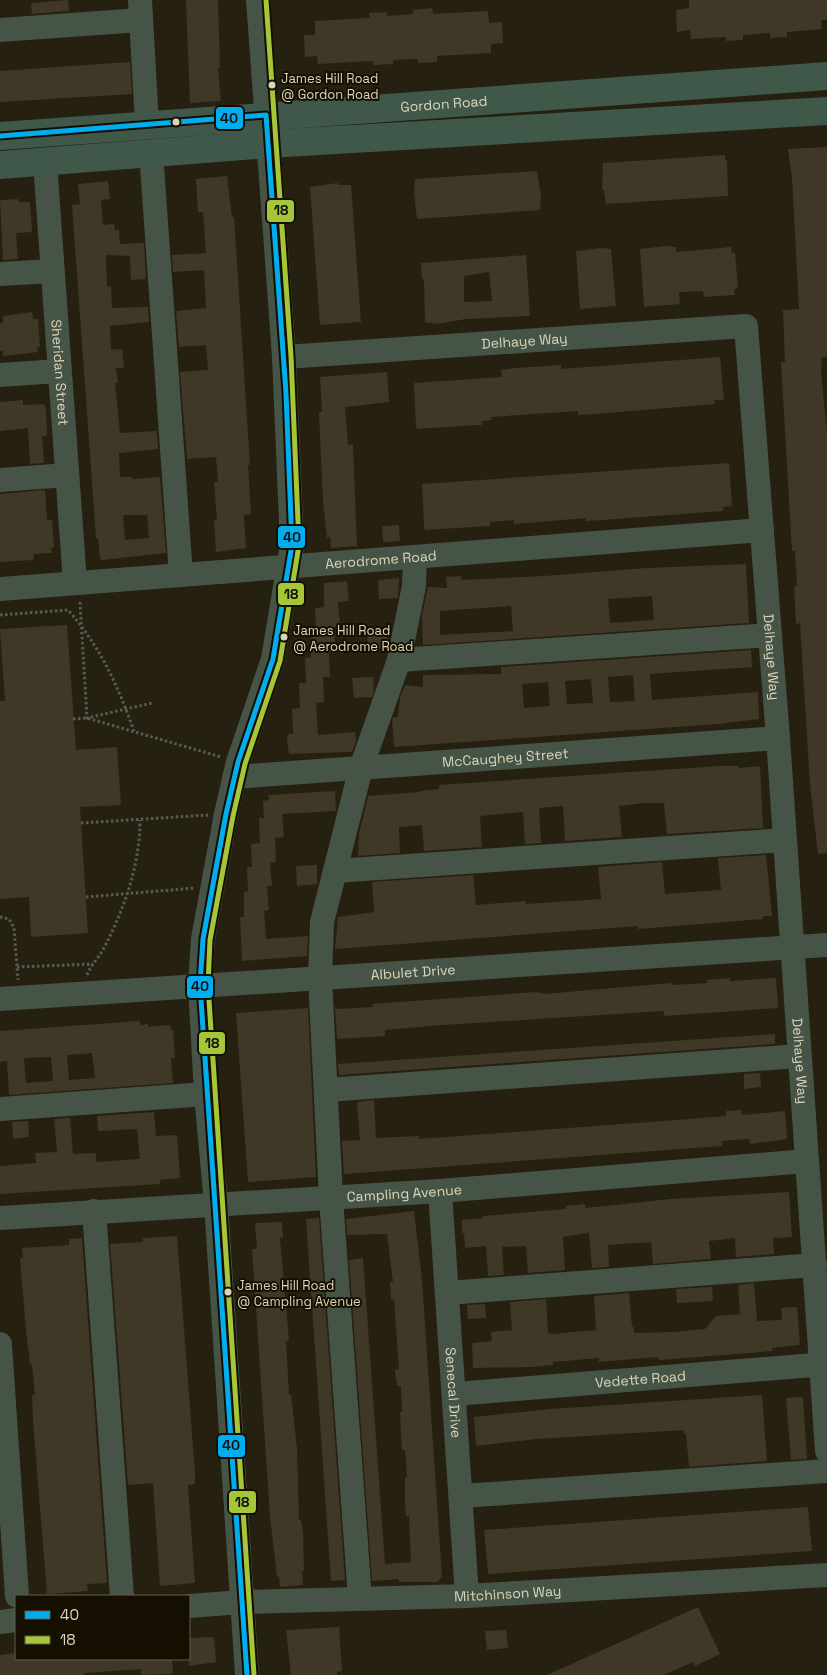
<svg xmlns="http://www.w3.org/2000/svg" width="827" height="1675" viewBox="0 0 827 1675" font-family="'Space Grotesk',sans-serif">
<style>
.building{fill:#403826;fill-rule:evenodd}
.lines{fill:none;stroke-linecap:round;stroke-linejoin:round}
.path{stroke:#555d52;stroke-width:3;stroke-dasharray:2.5 2.5;stroke-linecap:butt}
.minor{stroke:#465347;stroke-width:24}
.major{stroke:#3f584a;stroke-width:28}
.bus-1-casing{stroke:#140f00;stroke-width:9}
.bus-2-casing{stroke:#140f00;stroke-width:9}
.bus-1{stroke:#00aeef;stroke-width:5}
.bus-2{stroke:#a6c639;stroke-width:5}
.bus-dot{fill:#dbd5b8;stroke:#140f00;stroke-width:2}
.labels{text-anchor:middle;dominant-baseline:central;stroke-width:4;stroke-linejoin:round;paint-order:stroke}
.bus-label{font-size:13px;fill:#dbd5b8;stroke:#140f00;text-anchor:start}
.street-label{font-size:14px;fill:#dbd5b8;stroke:#140f00}
.line-badge{stroke:#140f00;stroke-width:2}
.pale-badge-label{font-size:14px;text-anchor:middle;font-weight:bold;fill:#111}
</style>
<rect width="100%" height="100%" fill="#25200f"/>
<path class="building" d="M68 0 69 11 32 14 31 3Z
M186 0H218L220 68H218L221 101 190 103Z
M689 0H827V20H821L822 29 787 32V37L770 38V33L743 35V40L726 41V37L691 39 690 30 677 32 676 10 689 8Z
M432 8 433 14 488 11 489 23 502 22 503 43 491 44V53L437 56V62L418 63 417 59 393 60V64L373 65V61L318 64 317 56 305 57 304 35H315V21L370 18 369 13 387 12V16L413 14V10Z
M130 62 132 94 0 102V71Z
M827 147V357H822L821 372 827 432V853L818 854 810 784 800 623 796 624 794 586H797L795 551H792L781 362H785L783 310 799 309 792 178 788 149Z
M725 155V160H727L728 196 606 204 604 190H602L603 163Z
M537 171 541 196 540 210 417 219 414 192 415 179Z
M227 176 232 217H234L250 465H248L251 514 244 515 246 548 216 552 214 520H217L214 482H218L216 457 187 459 180 372 208 370 206 345 179 347 176 311 206 308 204 270 173 272 172 255 206 253 203 212H198L196 179Z
M108 181 110 199 101 200 103 225 114 224 115 230H119L120 244 144 243 146 279 131 280 130 256 106 255 107 287 111 286 112 308 148 307 149 322 110 326 111 350 122 349 124 368H116L118 383H115L120 433 157 431 158 449 119 453 120 477H132V479L160 477 166 553 102 560 100 559 98 538H96L72 205 80 204 78 184ZM123 515H147L149 538 125 540Z
M338 183V185H351L361 322 320 325 310 187Z
M18 199 19 202H30L32 232 16 233 18 259 3 260 0 200Z
M666 246 676 247V252L731 247 732 253H735L738 288 734 289 735 295 704 297 703 291 679 292 680 304 644 307 640 249Z
M602 248 611 249 616 306 580 309 576 251Z
M526 255 530 316 466 319 437 324 425 322 424 279H422L421 263ZM489 272 492 301 464 302V276Z
M32 312 33 319H38L40 347H37L38 352 3 356V351H0V323H3V316Z
M720 357 724 400H714L715 404 594 414 578 415V411L491 417V420L482 421V425H478L417 429 416 426 414 383 502 377 501 370 516 368 561 365V369Z
M387 372 389 402 345 407 348 445 353 444 357 546 331 548 330 537 327 538 323 502 319 412H322L320 377Z
M23 400V405L44 404 46 408 47 436H42L44 463 30 464 28 428 0 431V402Z
M729 463 732 506 723 507V511L602 520 586 521V518L514 524V520L490 522V526L440 529 425 530 424 526 422 484Z
M45 490 47 520H52L54 547 51 548 52 553 34 554 33 560 0 562V494Z
M399 525 400 541 383 542 382 526Z
M746 564 749 623 423 645 422 615 428 587 447 588 446 577 461 576V580L544 576 647 568ZM652 596 654 620 610 623 608 599ZM511 606 513 631 440 635V611Z
M399 578 398 598 379 599 378 580Z
M347 581 349 601 338 602 340 626 334 627 336 652H329L330 677H323L324 702 316 703 318 735 355 732 356 741 352 752 289 754 287 738 289 734H293L292 709 300 708 299 683H306L305 658 311 657V633H316L315 608 324 607V583Z
M67 625 76 750 117 747 121 805 80 807 88 933 31 937 29 897 0 899V701H5L0 629Z
M388 628 387 648 368 649 367 630Z
M751 650 752 667 650 674 652 700 758 692 759 719 718 724 394 747 392 720 393 717H398L400 698 405 685 423 687V675L501 674V667ZM633 675 635 701 610 702 608 677ZM591 679 593 703 567 704 565 681ZM548 682 550 706 524 708 522 684Z
M373 677 374 690 372 697 354 698 352 678Z
M720 766H739V768L760 766 763 828 667 834 664 803H644L619 806 622 837 565 841 563 806 539 808 541 843 525 844 523 812 480 816 482 847 424 851 422 825 399 827 400 853 358 856 359 834 368 796 420 792V791L439 789V785Z
M335 791 336 811 282 814 284 837 275 838 276 862 270 863 272 886H267L269 910 264 911 266 939 308 936 307 956 242 961 240 917H244V892L248 891 247 867H252L251 844 260 843 259 818H264L263 801 269 800 268 795Z
M766 855 772 916H763V919L638 929V926L335 949 338 917 374 912 372 882 473 875 476 905 526 901V904L601 899 598 867 662 862 665 894 721 890 718 858Z
M317 865V884L297 886 296 866Z
M730 978V981L776 978 778 1008 664 1016V1011L443 1025 385 1030V1036L337 1039 335 1006 337 1009 373 1007 372 1004 537 992 544 994 672 983V985L707 983V980Z
M308 1008 316 1177 248 1182 236 1013Z
M139 1021 141 1025 148 1024V1027L170 1025 171 1030 173 1029 175 1058H171L173 1083 9 1095 7 1061 0 1062V1031ZM92 1053 95 1078 69 1080 67 1055ZM51 1057 53 1081 26 1083 24 1058Z
M775 1034V1044L339 1075 338 1064Z
M760 1073 761 1087 744 1089V1074Z
M374 1100 376 1138 419 1136V1139L690 1119 726 1116V1111L741 1110 742 1115 785 1111 787 1139 750 1144 749 1139 722 1141V1146L344 1174 342 1141 360 1140 357 1102Z
M154 1112 156 1136 177 1135 180 1178 160 1180V1184L0 1194V1166L36 1163 35 1153 57 1152 54 1119 70 1118 73 1154 96 1153V1162L140 1159 137 1129 98 1131 97 1116Z
M28 1121 29 1137 13 1139 12 1122Z
M789 1192 792 1237 773 1238 774 1254 736 1257 735 1238 709 1241 711 1259 653 1264 651 1242 608 1245 609 1267 592 1268 589 1233 563 1237 565 1270 528 1273 526 1246 502 1247 504 1275 488 1276 486 1246 465 1248 464 1233H462V1220L483 1218 482 1216 566 1209V1206L585 1204V1208L606 1206 670 1199Z
M414 1211 422 1280 442 1577 437 1582H399V1579L372 1581 349 1260 363 1258 385 1564 411 1562 409 1516H406L405 1500V1477H407L405 1450H402L401 1433 400 1412H402L401 1386H397L395 1370 399 1369 394 1299 391 1300 390 1282H393L387 1234 347 1235 346 1219Z
M319 1218 345 1580 331 1581 306 1219Z
M282 1222 283 1238H280L289 1341H286L289 1395 291 1394 297 1449 299 1520H301L303 1533 304 1571H302L303 1585 280 1587 279 1577H277L270 1516 252 1249H257L255 1223Z
M177 1236 195 1473V1484L188 1485 195 1583 160 1586 153 1483 128 1485 110 1244 143 1242V1238Z
M82 1238 107 1583 87 1584 88 1591 47 1594 33 1421 32 1395H35L32 1364H30L26 1330 20 1258H23L22 1248 69 1245V1239Z
M754 1283 757 1321 782 1320 781 1308 797 1307 800 1345 772 1348V1351L699 1357 659 1360 658 1357 599 1362V1358L553 1362V1365L532 1367 473 1368 472 1343 492 1341 491 1332 512 1330 510 1302 546 1299 548 1333 551 1334 596 1330 594 1296 629 1293 632 1327H634V1333L673 1332 705 1329 716 1316 740 1314 738 1285Z
M712 1287 713 1301 677 1303 676 1289Z
M485 1304 486 1318 468 1319 467 1305Z
M762 1395 767 1461 689 1467 686 1433 684 1434V1430L537 1439 476 1446 474 1417 551 1409Z
M803 1397 807 1459 791 1460 786 1398Z
M808 1507 812 1551 488 1574 484 1530Z
M698 1607 720 1654 695 1666 693 1662 664 1675H547Z
M339 1627 342 1671 337 1672 338 1675H291L286 1630Z
M506 1630 508 1648 487 1650 485 1631Z
M212 1637 214 1638 216 1662 189 1666V1638Z
M16 1653V1659H172L173 1672 171 1674 141 1675V1669L84 1673 85 1675H0V1655Z"/>
<g class="lines">
<path class="path" d="M80 602 87 718 152 703
M0 615 68 610C100 646 118 686 134 731
M73 719 87 718 221 757
M81 823 208 815
M86 897 195 888
M0 917 9 919 14 928 18 980
M17 967 93 964
M87 975C91 965 100 956 105 946 125 907 140 864 140 820"/>
<g class="minor">
<path d="M140 0 147 124"/>
<path d="M0 30 141 20"/>
<path d="M151 152 181 575"/>
<path id="s1" d="M45 162 75 583"/>
<path d="M0 274 52 271"/>
<path id="s2" d="M284 357 746 326 778 738 827 1451"/>
<path d="M0 375 59 371"/>
<path d="M0 480 67 475"/>
<path id="s3" d="M0 589 762 530"/>
<path d="M399 660 770 635"/>
<path id="s4" d="M234 777 778 738"/>
<path d="M335 871 785 840"/>
<path id="s5" d="M0 999 827 945"/>
<path d="M327 1090 799 1056"/>
<path d="M0 1109 206 1094"/>
<path id="s6" d="M440 1191 467 1596"/>
<path d="M94 1211 122 1596"/>
<path id="s7" d="M0 1218 440 1191 807 1161"/>
<path d="M447 1293 815 1265"/>
<path d="M0 1344 17 1596"/>
<path id="s8" d="M455 1394 827 1364"/>
<path d="M461 1496 827 1471"/>
<path d="M360 1599 331 1198 320 978 322 922 361 768 399 660 414 586 415 558"/>
<path id="s9" d="M189 1606 242 1602 467 1596 827 1575"/>
<path d="M0 1622 16 1620"/>
<path d="M247 1675 216 1204 206 1094 200 985 203 939 226 814 238 762 273 659 292 545 284 357 258 0"/>
</g>
<g class="major">
<path id="s10" d="M0 136 827 76"/>
<path d="M0 165 268 144 827 111"/>
</g>
<g class="bus-1-casing">
<path id="bus-1" d="M0 136 266 115 286 393 292 545 273 659 238 762 226 814 203 939 200 985 247 1675"/>
</g>
<g class="bus-2-casing">
<path id="bus-2" d="M254 1675 208 985 210 940 233 816 245 764 280 661 299 545 291 356 266 0"/>
</g>
<use href="#bus-1" class="bus-1"/>
<use href="#bus-2" class="bus-2"/>
</g>
<g class="bus-dot">
<circle cx="272" cy="85" r="4.5"/>
<circle cx="176" cy="122" r="4.5"/>
<circle cx="284" cy="637" r="4.5"/>
<circle cx="228" cy="1292" r="4.5"/>
</g>
<g class="labels">
<g class="bus-label">
<text x="281" y="78">James Hill Road<tspan x="281" dy="16">@ Gordon Road</tspan></text>
<text x="293" y="630">James Hill Road<tspan x="293" dy="16">@ Aerodrome Road</tspan></text>
<text x="237" y="1285">James Hill Road<tspan x="237" dy="16">@ Campling Avenue</tspan></text>
</g>
<g class="street-label">
<text stroke="none"><textPath href="#s10" startOffset="445">Gordon Road</textPath></text>
<text stroke="none"><textPath href="#s2" startOffset="241">Delhaye Way</textPath></text>
<text stroke="none"><textPath href="#s1" startOffset="211">Sheridan Street</textPath></text>
<text stroke="none"><textPath href="#s3" startOffset="382">Aerodrome Road</textPath></text>
<text stroke="none"><textPath href="#s2" startOffset="795">Delhaye Way</textPath></text>
<text stroke="none"><textPath href="#s4" startOffset="272">McCaughey Street</textPath></text>
<text stroke="none"><textPath href="#s5" startOffset="414">Albulet Drive</textPath></text>
<text stroke="none"><textPath href="#s2" startOffset="1200">Delhaye Way</textPath></text>
<text stroke="none"><textPath href="#s7" startOffset="405">Campling Avenue</textPath></text>
<text stroke="none"><textPath href="#s8" startOffset="186">Vedette Road</textPath></text>
<text stroke="none"><textPath href="#s6" startOffset="202">Senecal Drive</textPath></text>
<text stroke="none"><textPath href="#s9" startOffset="319">Mitchinson Way</textPath></text>
</g>
</g>
<g class="line-badge">
<rect x="215" y="106" width="29" height="24" rx="5" fill="#00aeef"/>
<rect x="266" y="199" width="29" height="24" rx="5" fill="#a6c639"/>
<rect x="277" y="525" width="29" height="24" rx="5" fill="#00aeef"/>
<rect x="277" y="582" width="28" height="24" rx="5" fill="#a6c639"/>
<rect x="186" y="975" width="28" height="24" rx="5" fill="#00aeef"/>
<rect x="198" y="1031" width="28" height="24" rx="5" fill="#a6c639"/>
<rect x="217" y="1434" width="29" height="24" rx="5" fill="#00aeef"/>
<rect x="228" y="1490" width="29" height="24" rx="5" fill="#a6c639"/>
</g>
<g class="pale-badge-label">
<text x="229" y="123">40</text>
<text x="281" y="215">18</text>
<text x="292" y="542">40</text>
<text x="291" y="599">18</text>
<text x="200" y="991">40</text>
<text x="212" y="1048">18</text>
<text x="231" y="1450">40</text>
<text x="242" y="1507">18</text>
</g>
<rect x="15" y="1595" width="175" height="65" fill="#140f00" stroke="#645e4a"/>
<rect x="25" y="1611" width="25" height="8" fill="#00aeef" stroke="#645e4a"/>
<text x="60" y="1620" font-size="15" fill="#dbd5b8">40</text>
<rect x="25" y="1636" width="25" height="8" fill="#a6c639" stroke="#645e4a"/>
<text x="60" y="1645" font-size="15" fill="#dbd5b8">18</text>
</svg>
